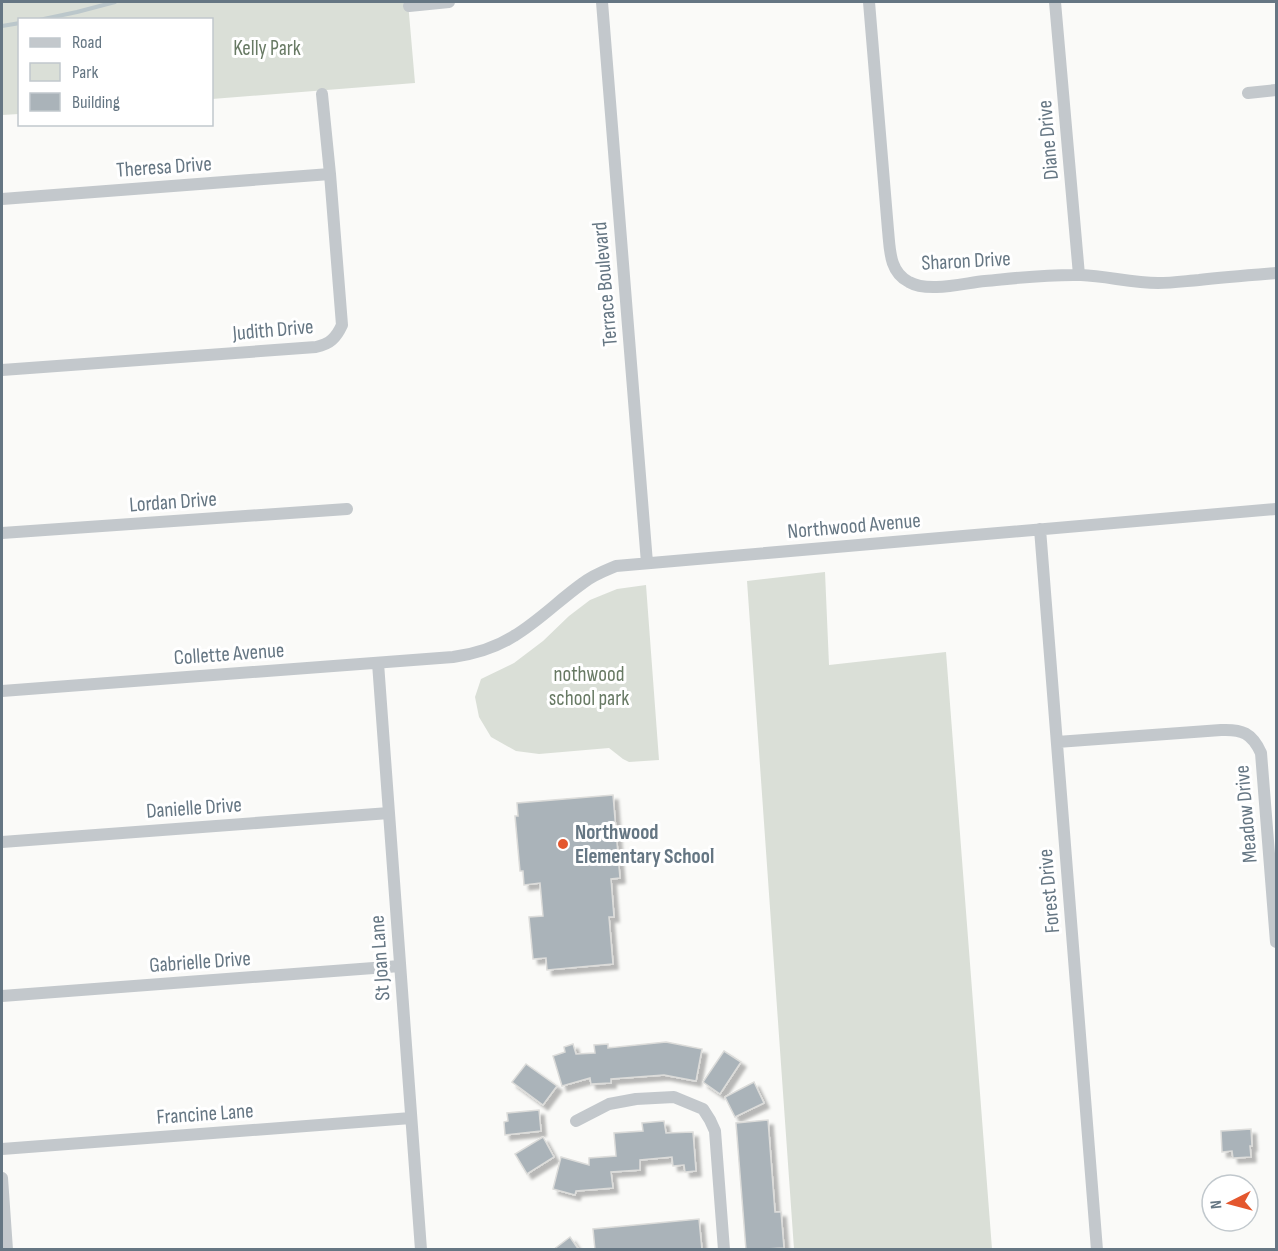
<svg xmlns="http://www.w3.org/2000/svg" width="1278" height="1251" viewBox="0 0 1278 1251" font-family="'Sofia Sans Condensed',sans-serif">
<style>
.green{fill:#dadfd7}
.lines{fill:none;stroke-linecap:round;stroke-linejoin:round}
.stream{stroke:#bbc7cb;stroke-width:4}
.building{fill:#aab3b9;stroke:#dcdcda;stroke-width:1.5;filter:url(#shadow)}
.street{stroke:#c3c8cc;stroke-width:12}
.poi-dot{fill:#e4572e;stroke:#fff;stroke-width:2}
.labels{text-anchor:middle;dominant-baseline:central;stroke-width:6;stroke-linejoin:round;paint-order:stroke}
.park-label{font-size:21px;fill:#687a64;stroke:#fff}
.street-label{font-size:21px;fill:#657683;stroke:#fff}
.poi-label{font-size:21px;font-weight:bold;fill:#657683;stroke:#fff;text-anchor:start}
</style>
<defs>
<filter id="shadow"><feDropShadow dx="5" dy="5" stdDeviation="1.5" flood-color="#0004"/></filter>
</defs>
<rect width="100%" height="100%" fill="#fafaf8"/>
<path class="green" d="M2 2H408L415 83 212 99V20H20L19 114 2 115Z
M825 572 829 665 946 652 992 1249H794L747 581Z
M646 585 659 760 629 762 623 759 609 748 539 754 516 751 491 737 479 717 475 697 481 679 514 663 543 641 569 616 590 600 617 589Z"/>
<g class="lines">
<path class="stream" d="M39 20 77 12 115 2
M2 26 20 23"/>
</g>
<path class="building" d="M613 795 620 878 611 879 614 917H609L613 964 547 970 546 958 533 959 529 917 543 916 540 883 524 885 523 871H520L515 816H518L517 803Z
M666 1042 702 1049 696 1081 664 1075 611 1079V1083L591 1084 590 1078 562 1086 553 1056 565 1052 564 1047 573 1044 576 1054 595 1053 594 1045 608 1044V1048Z
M724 1051 741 1062 720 1094 703 1082Z
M526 1064 557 1086 543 1105 512 1082Z
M754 1082 764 1103 735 1117 725 1097Z
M539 1110 541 1131 505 1135 504 1122 508 1121 507 1113Z
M768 1120 775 1212H781L784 1248 746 1250 736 1123Z
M664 1121 666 1133 693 1132 696 1171 685 1172 684 1165 673 1166 672 1157 640 1160V1170L611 1172 613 1188 576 1191 575 1195 553 1189 561 1157 589 1165V1158L616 1156 614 1133 643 1131 642 1123Z
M1251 1129 1252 1146H1250L1251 1157 1233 1158 1232 1151 1222 1152 1221 1131Z
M543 1137 554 1157 527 1174 515 1154Z
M699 1219 702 1250H595L593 1229Z
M570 1237 579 1250H553Z"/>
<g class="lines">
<path class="street" d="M602 2 647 563
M869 2 888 230C890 249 889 272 909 282 928 293 964 283 985 281 1017 278 1049 274 1081 275 1107 276 1132 283 1158 283 1172 283 1186 281 1199 280 1225 277 1251 275 1276 273
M1055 2 1079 275
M409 6 449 2
M1248 93 1276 90
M2 199 330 174
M2 370 316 347C330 344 336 338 342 325L330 174 322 94
M1040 529 1097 1250
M2 533 347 509
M378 663 421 1250
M2 691 453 657C475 654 495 648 514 636 539 621 559 600 583 583 593 575 604 571 616 566L1276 509
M1057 742 1221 730C1242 729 1252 733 1261 753L1276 942
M2 842 389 813
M2 996 400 966
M576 1121 609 1104 636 1099 674 1097 703 1109 710 1120 715 1131 724 1250
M2 1149 411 1118
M2 1178 7 1250"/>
</g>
<circle class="poi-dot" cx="563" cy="844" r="6"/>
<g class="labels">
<g class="park-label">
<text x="267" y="48">Kelly Park</text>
<text x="589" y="674">nothwood<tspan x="589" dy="24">school park</tspan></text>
</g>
<g class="street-label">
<text transform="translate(1048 140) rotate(-95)">Diane Drive</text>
<text transform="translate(164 167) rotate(-4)">Theresa Drive</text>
<text transform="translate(966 261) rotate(-3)">Sharon Drive</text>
<text transform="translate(605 284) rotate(-95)">Terrace Boulevard</text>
<text transform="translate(273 330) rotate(-5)">Judith Drive</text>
<text transform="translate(173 502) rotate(-4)">Lordan Drive</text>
<text transform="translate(854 526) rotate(-5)">Northwood Avenue</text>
<text transform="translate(229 654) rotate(-4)">Collette Avenue</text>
<text transform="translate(194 808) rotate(-4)">Danielle Drive</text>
<text transform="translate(1246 814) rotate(-95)">Meadow Drive</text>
<text transform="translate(1049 891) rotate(-95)">Forest Drive</text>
<text transform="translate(380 958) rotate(-94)">St Joan Lane</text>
<text transform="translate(200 962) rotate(-4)">Gabrielle Drive</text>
<text transform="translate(205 1114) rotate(-4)">Francine Lane</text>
</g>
<g class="poi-label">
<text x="575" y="832">Northwood<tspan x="575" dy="24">Elementary School</tspan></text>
</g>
</g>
<rect width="1278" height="1251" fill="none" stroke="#657683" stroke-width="6"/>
<rect x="18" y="18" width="195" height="108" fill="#ffffff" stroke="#c1c8cd" stroke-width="1.5"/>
<rect x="30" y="38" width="30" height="9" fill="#c3c8cc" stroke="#c1c8cd" stroke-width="1.5"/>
<text x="72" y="48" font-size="18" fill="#657683">Road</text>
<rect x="30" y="63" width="30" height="18" fill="#dadfd7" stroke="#c1c8cd" stroke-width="1.5"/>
<text x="72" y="78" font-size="18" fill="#657683">Park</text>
<rect x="30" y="93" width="30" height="18" fill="#aab3b9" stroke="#c1c8cd" stroke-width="1.5"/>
<text x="72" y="108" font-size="18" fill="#657683">Building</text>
<g transform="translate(1230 1203) rotate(264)"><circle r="28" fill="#ffffff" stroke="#c1c8cd" stroke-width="1.5"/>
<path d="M0-4.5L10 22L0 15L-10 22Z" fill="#e4572e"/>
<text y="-9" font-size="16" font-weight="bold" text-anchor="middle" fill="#657683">N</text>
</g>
</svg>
